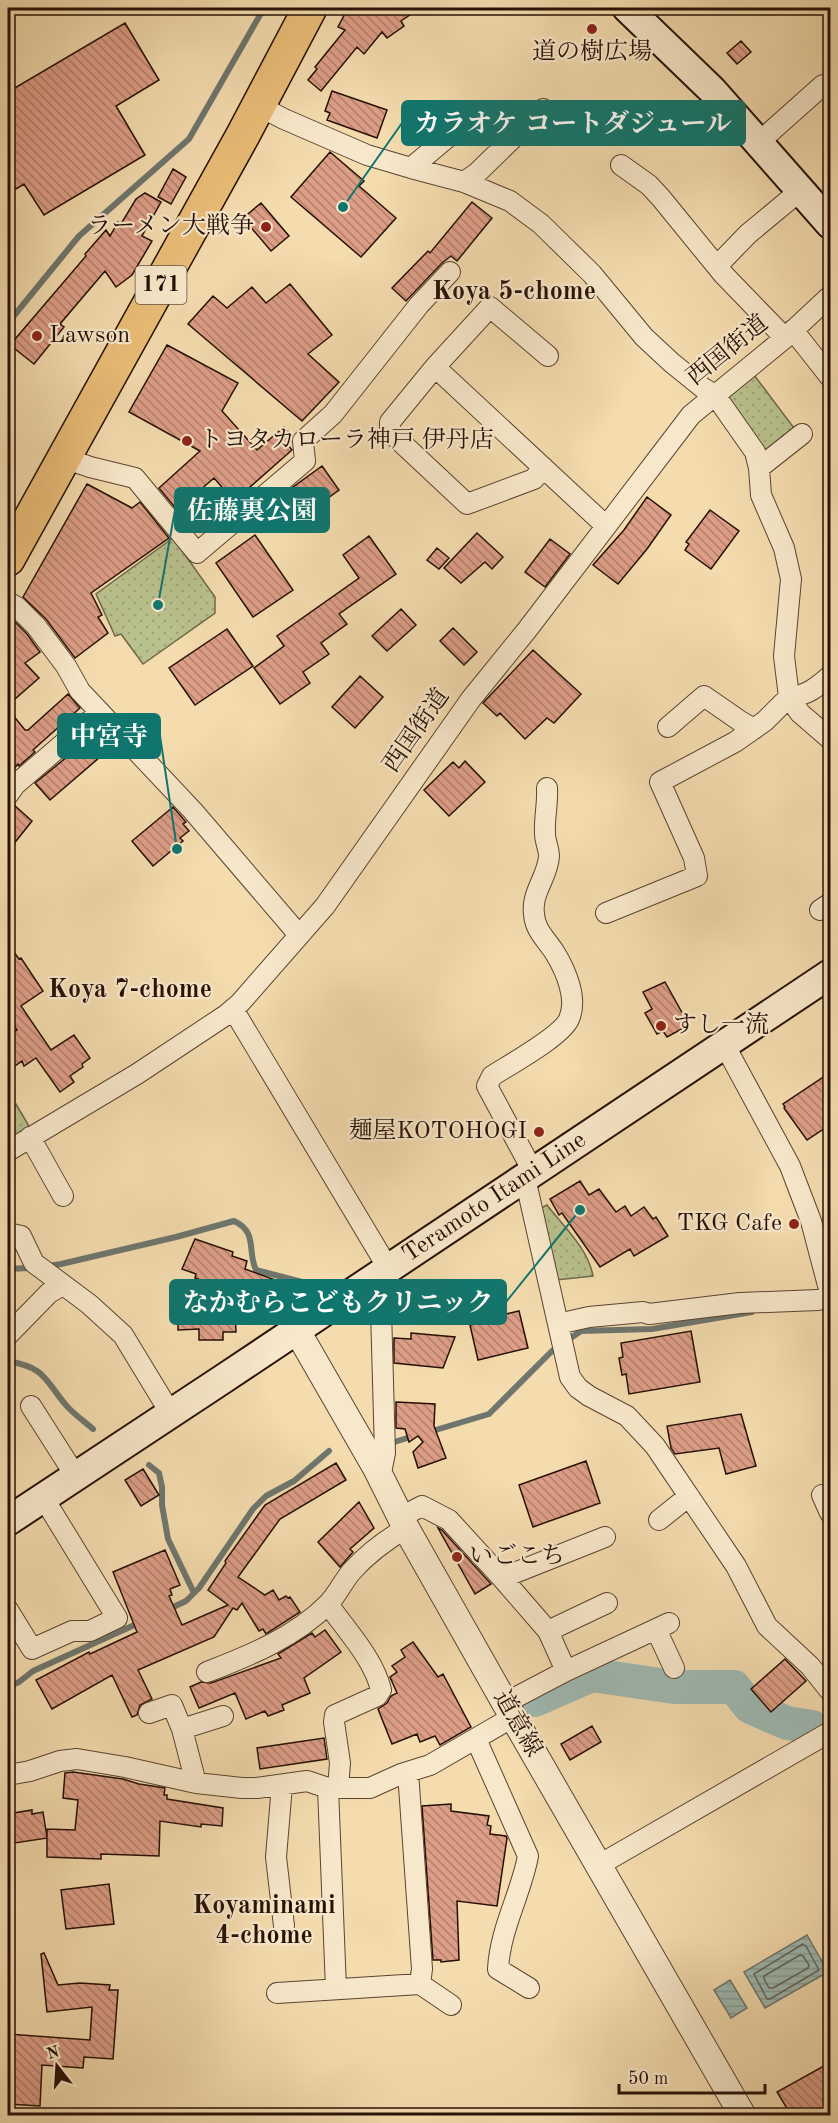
<svg xmlns="http://www.w3.org/2000/svg" width="838" height="2123" viewBox="0 0 838 2123" font-family="'Old Standard TT','Noto Serif JP',serif">
<style>
.park{fill:url(#park-dots);stroke:#706849;stroke-width:1.5}
.water{fill:url(#water-rules);stroke:#6e766e;stroke-width:1.5}
.lines{fill:none;stroke-linecap:round;stroke-linejoin:round}
.shore{stroke:#62655c;stroke-width:1.5}
.stream{stroke:#6e766e;stroke-width:6}
.river{stroke:#9ebab3;stroke-width:34}
.building{fill:url(#building-back-hatch);stroke:#261006;stroke-width:1.5}
.minor-casing{stroke:#5a4330;stroke-width:22}
.tertiary-casing{stroke:#5a4330;stroke-width:28}
.secondary-casing{stroke:#261006;stroke-width:32}
.trunk-casing{stroke:#261006;stroke-width:36}
.minor{stroke:#f8e8cb;stroke-width:20}
.tertiary{stroke:#f8e8cb;stroke-width:26}
.secondary{stroke:#f8e8cb;stroke-width:28}
.trunk{stroke:#eabe78;stroke-width:33}
.poi-dot{fill:#8f2418;stroke:#f8e8cb;stroke-width:2}
.labels{text-anchor:middle;dominant-baseline:central;stroke-width:4.5;stroke-linejoin:round;paint-order:stroke}
.shield{fill:#f8e8cb;stroke:#655141;stroke-width:1.5}
.shield-label{font-size:22px;font-weight:bold;fill:#261006}
.poi-label{font-size:24px;fill:#261006;stroke:#f8e8cb;text-anchor:start}
.street-label{font-size:24px;fill:#261006;stroke:#f8e8cb}
.neighbourhood-label{font-size:26px;font-weight:bold;fill:#261006;stroke:#f8e8cb}
.leader{fill:none;stroke:#0f766e;stroke-width:2}
.callout-dot{fill:#0f766e;stroke:#f8e8cb;stroke-width:2}
.callout{fill:#0f766e;stroke:#0f766e;stroke-width:2}
.callout-label{font-size:26px;text-anchor:middle;font-weight:bold;fill:#fff}
</style>
<defs>
<pattern id="park-dots" width="8" height="8" patternUnits="userSpaceOnUse" patternTransform="scale(1.5)"><rect width="8" height="8" fill="#b9c18c"/><path d="M2 2h.1M6 6h.1" fill="none" stroke="#9fa577" stroke-width="1.8" stroke-linecap="round"/></pattern>
<pattern id="water-rules" width="6" height="5" patternUnits="userSpaceOnUse" patternTransform="scale(1.5)"><rect width="6" height="5" fill="#9ebab3"/><path d="M0 2.5h6" fill="none" stroke="#889f98"/></pattern>
<pattern id="building-back-hatch" width="6" height="6" patternUnits="userSpaceOnUse" patternTransform="scale(1.5)"><rect width="6" height="6" fill="#dd9e87"/><path d="M-1 5l2 2M0 0l6 6M5-1l2 2" fill="none" stroke="#b37f6c"/></pattern>
</defs>
<rect width="100%" height="100%" fill="#f4dcaf"/>
<filter id="stains"><feTurbulence type="fractalNoise" baseFrequency=".00333" numOctaves="4"/><feColorMatrix values="0 0 0 0 .2 0 0 0 0 .09 0 0 0 0 .02 0 0 0 .5 -.17"/></filter>
<radialGradient id="worn" r=".72"><stop offset=".6" stop-color="#630" stop-opacity="0"/><stop offset="1" stop-color="#630" stop-opacity=".3"/></radialGradient>
<path class="park" d="M751 371 797 432 762 458 725 393Z
M173 538 215 597V613L143 664 121 634 115 636 96 594Z
M16 1104 30 1128 8 1141V1109Z
M547 1205C563 1226 588 1248 593 1276L556 1280 541 1208Z"/>
<path class="water" d="M807 1935 828 1972 765 2008 744 1972Z
M730 1980 747 2008 731 2018 714 1990Z"/>
<g class="lines">
<path class="shore" d="M803 1944 806 1946 819 1970 770 1999H767L754 1974Z
M800 1955 803 1956 809 1965 808 1968 773 1988H769L764 1979V1976Z"/>
<path class="stream" d="M8 323 79 236 189 139 264 8
M48 1266 61 1264 176 1237 234 1221C258 1232 247 1251 256 1270L306 1283
M8 1269 29 1268
M8 1361C45 1368 43 1377 65 1404 72 1413 84 1421 93 1429
M429 1432 489 1414 552 1351 581 1331 652 1329 752 1312
M391 1443 414 1436
M149 1465 159 1473 162 1487V1505L168 1539 194 1593
M167 1610 186 1601 199 1588 253 1509 266 1496 294 1481 329 1451
M8 1687 19 1682 33 1671 141 1622
M8 2110 32 2116"/>
<path class="river" d="M535 1700 592 1675 674 1687H734L750 1707 787 1723 812 1727"/>
</g>
<path class="building" d="M348 8H420L401 21 404 26 387 38 382 32 364 54 357 47 321 91 308 80 317 69 315 67 345 30 338 27Z
M125 23 159 80 116 106 145 155 44 215 24 184 8 194V92Z
M741 41 751 52 737 64 727 53Z
M332 91 387 110 377 138 327 120 330 113 325 111Z
M330 152 364 181 359 186 396 218 361 257 291 197Z
M173 169 186 177 171 204 158 197Z
M145 193 161 202 142 236 152 241 132 275 116 287 105 271 60 324 64 327 34 364 10 345 86 256 85 254 106 230 110 236 118 222 121 224 136 199Z
M472 202 492 218 457 261 451 256 442 263 406 301 392 288 428 251 430 253Z
M261 203 289 236 271 251 243 218Z
M290 284 332 335 308 354 339 382 302 421 188 324 213 296 227 308 252 287 266 303Z
M167 345 238 383 222 411 257 450 284 427 292 436 291 442 288 445 292 450 234 501 214 478 177 510 159 488 200 451 129 412Z
M322 466 339 490 306 514 289 490Z
M87 484 132 508 140 502 169 538 91 593 102 615 98 617 108 633 75 658 46 619 23 597Z
M647 497 671 515 647 549 618 584 593 565 624 530Z
M710 510 739 531 711 569 685 550 689 544 686 542Z
M477 533 503 557 492 569 485 562 461 583 444 568Z
M255 535 293 590 253 617 216 563Z
M369 536 396 574 339 614 347 624 321 643 329 654 303 672 310 683 280 704 254 668 284 646 277 636 359 578 343 555Z
M550 539 570 554 545 587 525 572Z
M437 548 449 558 439 569 427 560Z
M401 609 416 625 387 651 372 636Z
M11 618 27 634 40 652 25 663 39 678 8 705V624Z
M453 628 477 652 464 665 440 641Z
M227 629 253 666 195 705 169 668Z
M533 650 581 694 554 723 547 718 525 739 500 713 497 716 483 703Z
M360 676 383 697 355 728 332 707Z
M68 694 80 708 33 750 35 752 19 766 18 764 8 776V709L25 730H28Z
M100 730 114 745 50 800 35 783Z
M465 761 485 782 449 816 424 790 453 762 459 768Z
M14 805 32 821 8 851V807Z
M173 807 186 822 183 824 189 831 180 838 183 841 153 866 132 841Z
M8 944 19 959 21 958 43 991 21 1006 51 1050 74 1035 90 1058 82 1064 83 1067 70 1076 74 1082 60 1092 36 1058 24 1066 22 1061 8 1071V1036L17 1030 8 1016Z
M665 982 689 1025 667 1037 663 1031 657 1034 645 1013 652 1009 643 992Z
M831 1072V1124L807 1140 784 1108 785 1107 783 1104Z
M580 1181 589 1195 599 1189 616 1212 625 1206 631 1216 644 1207 653 1219 656 1217 668 1236 634 1256 630 1249 600 1267 562 1213 559 1215 550 1199Z
M195 1239 233 1252 232 1256 247 1261 245 1269 300 1289 276 1305 212 1287 213 1285 195 1278 196 1274 182 1269Z
M519 1311 528 1348 478 1360 470 1325 486 1322 485 1319Z
M235 1312 236 1332H223V1340H199V1329L178 1330V1313Z
M691 1331 700 1382 629 1394 626 1374 622 1375 619 1358 623 1357 621 1343Z
M411 1333 455 1337 443 1368 394 1363V1338L411 1339Z
M396 1402 435 1404 434 1426 446 1458 418 1468 413 1452 423 1442 418 1436 409 1442 405 1429 396 1428Z
M741 1414 756 1466 726 1474 719 1448 675 1454 671 1448 667 1426Z
M586 1461 600 1503 533 1527 519 1485Z
M336 1463 346 1480 280 1519 238 1577 265 1595 273 1590 279 1600 286 1596 288 1598 290 1597 300 1612 266 1634 263 1629 259 1631 242 1603 237 1610 233 1608 214 1637 138 1670 152 1699 140 1705 137 1715 132 1717 112 1675 52 1709 36 1680 89 1652 90 1654 137 1632 113 1572 165 1550 180 1585 170 1589 172 1595 169 1596 182 1625 228 1605 208 1590 226 1563 225 1561 265 1505Z
M143 1469 159 1495 141 1506 125 1480Z
M359 1502 374 1528 350 1549 353 1552 340 1567 318 1542Z
M438 1528 442 1530 491 1584 475 1594Z
M325 1630 341 1652 304 1678 310 1693 282 1705 284 1710 268 1716 265 1711 246 1719 235 1693 199 1708 190 1687 201 1682 211 1683 281 1658 278 1654 312 1633 315 1637Z
M413 1642 438 1677 443 1674 471 1727 440 1745 435 1736 420 1742 417 1734 392 1744 378 1709 387 1703 391 1696 397 1693 390 1677 397 1672 392 1666 405 1657 401 1650Z
M785 1659 806 1681 771 1712 751 1689Z
M592 1726 601 1742 570 1760 561 1744Z
M324 1738 327 1759 260 1769 257 1748Z
M73 1772 123 1779 139 1784 165 1788 164 1795H167V1799L223 1808 222 1826 201 1824V1827L160 1821 159 1856 101 1854V1859L47 1857V1838L8 1844V1814L32 1810V1814L43 1812 47 1837V1829L75 1830 78 1800 63 1798 65 1773Z
M451 1804V1811L489 1816 487 1825 491 1826 490 1834 506 1836 507 1838 497 1906 457 1901 459 1960 441 1962V1960H433L422 1806Z
M109 1884 114 1924 66 1929 61 1890Z
M44 1953 58 1985 80 1983 110 1985 109 1990H118L113 2059 84 2057 83 2068 42 2065 40 2106 8 2104V2034L90 2040 92 2007 47 2012 41 1954Z
M831 2062V2115H791L777 2092Z"/>
<g class="lines">
<g class="minor-casing">
<path id="minor" d="M257 105 284 119 367 155 411 168 464 182 510 201 541 224 592 274 644 337 672 363 703 388 715 395 755 452 759 468 761 495 784 548 791 579 784 656 789 697 800 713 830 739
M759 142 823 85
M621 165 649 185 661 198 723 274 785 338
M411 168 474 115 504 146
M464 182 477 173 543 109
M718 265 748 234 801 190
M793 330 830 377
M435 367 606 526
M64 458 90 467 135 478 197 553 305 461 303 441 333 414 419 305 450 272
M543 467 534 479 467 504 390 432V422L435 367 490 307 548 356
M759 468 802 434
M8 602 17 607 36 626 66 666 80 691 193 811 299 935
M668 727 704 696 740 721 754 729
M547 788C548 803 544 819 545 834 545 841 549 849 549 856 548 877 531 892 534 914 535 931 547 940 555 953 566 971 578 999 569 1019 562 1036 509 1065 492 1076L487 1086 529 1164 525 1178 570 1377 578 1388 589 1396 627 1416 655 1446 736 1566 767 1626 810 1666 830 1691
M8 795 15 785 100 712
M820 910 829 904
M606 913 697 876 694 858 660 782 735 742 765 721 789 697C807 696 817 687 830 676
M233 1009 388 1268
M724 1044 790 1166 811 1221 830 1293
M30 1137 63 1196
M8 1151 137 1074 226 1015 240 1003 325 906 471 699 527 630 691 415 785 338 830 296
M8 1233 21 1236 34 1263 89 1304 123 1335 171 1414
M368 1282 381 1310 385 1453 380 1477
M558 1324 589 1317 643 1312 649 1314 740 1303 818 1300 830 1298
M8 1335 49 1293 63 1285
M31 1406 75 1475
M822 1495 830 1513
M401 1517 422 1506 449 1520 502 1578 548 1631 566 1671
M659 1520 689 1496
M502 1578 605 1537
M328 1604C346 1630 374 1659 381 1690L377 1696 335 1715 334 1722 340 1763 338 1788
M8 1610 32 1649 72 1631H90L117 1618 43 1497
M656 1629 674 1668
M548 1631 607 1603
M207 1672C249 1656 295 1637 328 1604 338 1594 343 1581 352 1571 368 1553 386 1540 406 1528
M505 1703 566 1671 669 1623
M149 1713 172 1705 182 1729 196 1783
M182 1729 223 1716
M476 1739 528 1856C521 1894 500 1929 498 1969L529 1988
M408 1772 422 1969 420 1984
M8 1775 30 1771 60 1761 77 1759 125 1767 196 1783 242 1788H257L307 1781 328 1788H370L401 1774 430 1765 513 1717
M282 1785 276 1857 284 1926
M328 1788 336 1989
M599 1865 830 1732
M277 1993 420 1984 451 2005"/>
</g>
<g class="tertiary-casing">
<path id="tertiary" d="M296 1329 376 1468 406 1528 505 1703 743 2116"/>
</g>
<g class="secondary-casing">
<g id="secondary">
<path d="M627 8 712 90 830 224"/>
<path id="s1" d="M8 1521 223 1379 830 974"/>
</g>
</g>
<g class="trunk-casing">
<path id="trunk" d="M8 559 243 135 310 8"/>
</g>
<use href="#minor" class="minor"/>
<use href="#tertiary" class="tertiary"/>
<use href="#secondary" class="secondary"/>
<use href="#trunk" class="trunk"/>
</g>
<g class="poi-dot">
<circle cx="592" cy="29" r="6"/>
<circle cx="266" cy="227" r="6"/>
<circle cx="37" cy="336" r="6"/>
<circle cx="187" cy="441" r="6"/>
<circle cx="661" cy="1026" r="6"/>
<circle cx="539" cy="1132" r="6"/>
<circle cx="794" cy="1224" r="6"/>
<circle cx="457" cy="1557" r="6"/>
</g>
<g class="labels">
<rect class="shield" x="135.5" y="266" width="51" height="38" rx="4.5"/>
<g class="shield-label">
<text x="161" y="285">171</text>
</g>
<g class="poi-label">
<text x="592" y="53" text-anchor="middle">道の樹広場</text>
<text x="254" y="227" text-anchor="end">ラーメン大戦争</text>
<text x="49" y="336">Lawson</text>
<text x="199" y="441">トヨタカローラ神戸 伊丹店</text>
<text x="673" y="1026">すし一流</text>
<text x="527" y="1132" text-anchor="end">麺屋KOTOHOGI</text>
<text x="782" y="1224" text-anchor="end">TKG Cafe</text>
<text x="469" y="1557">いごこち</text>
</g>
<g class="street-label">
<text transform="translate(728 351) rotate(-39)">西国街道</text>
<text transform="translate(417 731) rotate(-55)">西国街道</text>
<text stroke="none"><textPath href="#s1" startOffset="584">Teramoto Itami Line</textPath></text>
<text transform="translate(517 1724) rotate(60)">道意線</text>
</g>
<g class="neighbourhood-label">
<text x="514" y="292">Koya 5-chome</text>
<text x="130" y="990">Koya 7-chome</text>
<text x="264" y="1906">Koyaminami<tspan x="264" dy="30">4-chome</tspan></text>
</g>
</g>
<path class="leader" d="M343 207L402 123M158 605L175 510M177 849L160 736M580 1210L506 1302"/>
<g class="callout-dot">
<circle cx="343" cy="207" r="6"/>
<circle cx="158" cy="605" r="6"/>
<circle cx="177" cy="849" r="6"/>
<circle cx="580" cy="1210" r="6"/>
</g>
<g class="callout">
<rect x="402" y="101" width="343" height="44" rx="6"/>
<rect x="175" y="488" width="154" height="44" rx="6"/>
<rect x="58" y="714" width="102" height="44" rx="6"/>
<rect x="170" y="1280" width="336" height="44" rx="6"/>
</g>
<g class="callout-label">
<text x="573" y="132">カラオケ コートダジュール</text>
<text x="252" y="519">佐藤裏公園</text>
<text x="109" y="745">中宮寺</text>
<text x="338" y="1311">なかむらこどもクリニック</text>
</g>
<rect width="838" height="2123" fill="none" stroke="#f4dcaf" stroke-width="30"/>
<rect x="9" y="9" width="820" height="2105" fill="none" stroke="#261006" stroke-width="3"/>
<rect x="15" y="15" width="808" height="2093" fill="none" stroke="#261006" stroke-width="1.5"/>
<g transform="translate(57 2066) rotate(343)" stroke="#f8e8cb" stroke-width="4.5" paint-order="stroke">
<path d="M0-4.5L10 22L0 15L-10 22Z" fill="#261006"/>
<text y="-9" font-size="16" font-weight="bold" text-anchor="middle" fill="#261006">N</text>
</g>
<path d="M619 2084v9h146v-9" fill="none" stroke="#261006" stroke-width="3"/>
<text x="628" y="2084" font-size="18" fill="#261006" stroke="#f8e8cb" stroke-width="4.5" paint-order="stroke">50 m</text>
<rect width="100%" height="100%" filter="url(#stains)"/>
<rect width="100%" height="100%" fill="url(#worn)"/>
</svg>
